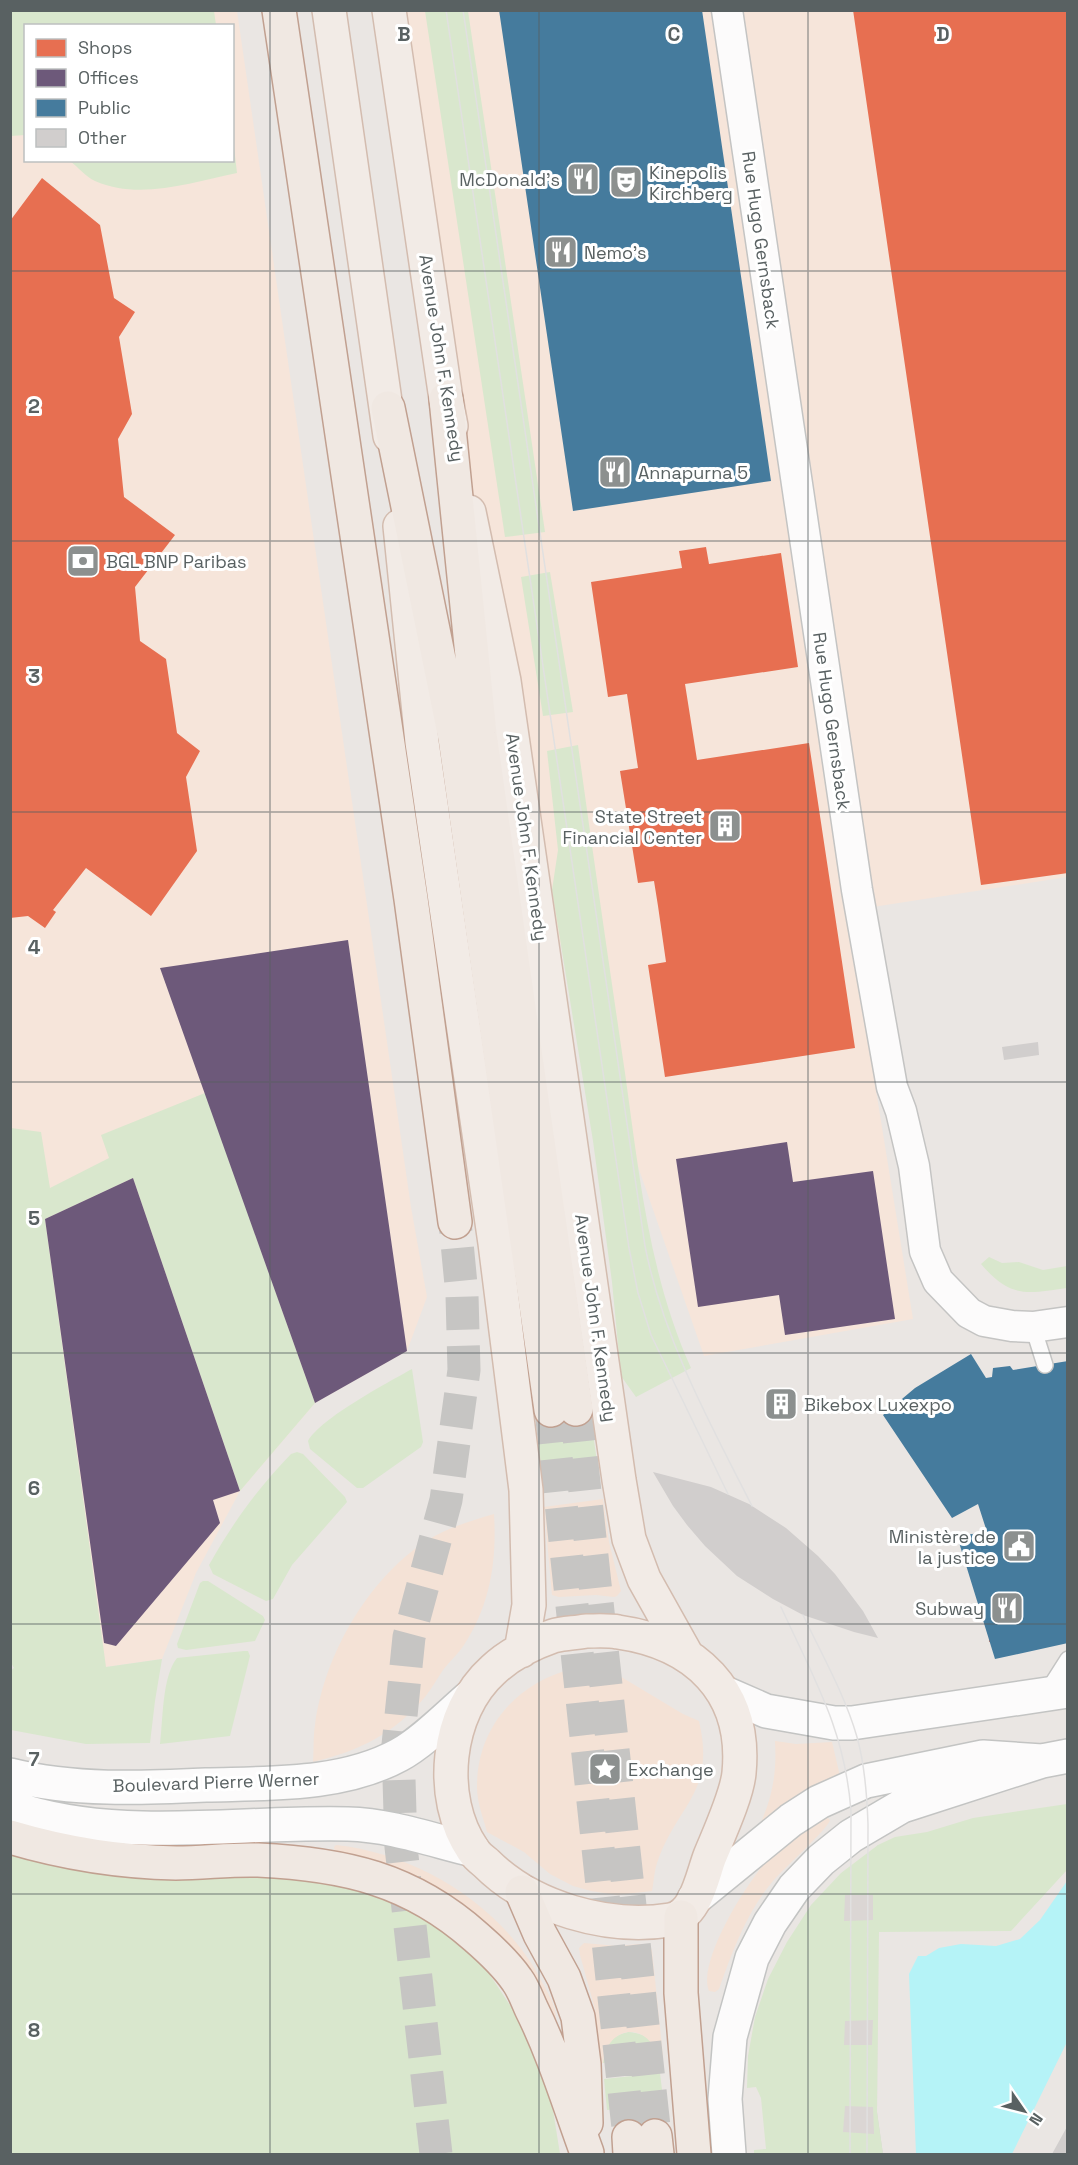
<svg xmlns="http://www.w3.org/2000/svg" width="1078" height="2165" viewBox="0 0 1078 2165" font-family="'Space Grotesk',sans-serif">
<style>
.commercial{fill:#f6e5da;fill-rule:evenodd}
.industrial{fill:#dbd6d4}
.green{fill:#d9e7cd;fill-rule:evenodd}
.sand{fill:#f4e2d6}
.water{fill:#b5f3f7}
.shops{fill:#e76f51}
.offices{fill:#6d597a}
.public{fill:#457b9d}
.building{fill:#d1cecd}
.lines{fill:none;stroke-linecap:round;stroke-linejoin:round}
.trunk-tunnel{stroke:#c6c5c3;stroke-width:33;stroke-dasharray:33 16;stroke-linecap:butt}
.service-casing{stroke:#c4c4c3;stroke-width:18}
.minor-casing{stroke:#c4c4c3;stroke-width:33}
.secondary-casing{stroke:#c3c4c3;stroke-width:36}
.primary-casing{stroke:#d3bcaf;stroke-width:36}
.trunk-casing{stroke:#c1a090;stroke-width:36}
.service{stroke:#fcfbfb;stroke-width:15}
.minor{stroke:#fcfbfb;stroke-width:30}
.secondary{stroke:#fcfbfb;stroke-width:33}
.primary{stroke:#f2ebe6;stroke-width:33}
.trunk{stroke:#f0e8e2;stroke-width:33}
.tram{stroke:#e1e0e0;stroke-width:1.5}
.grid{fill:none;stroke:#596162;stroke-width:1.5;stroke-opacity:0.55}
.labels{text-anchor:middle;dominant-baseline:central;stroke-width:6;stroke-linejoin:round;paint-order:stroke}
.poi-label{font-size:18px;fill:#596162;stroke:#fff;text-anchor:start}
.street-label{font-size:18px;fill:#596162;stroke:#fff}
.grid-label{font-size:20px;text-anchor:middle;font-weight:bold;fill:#596162;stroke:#fff;stroke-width:6;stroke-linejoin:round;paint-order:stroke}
</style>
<rect width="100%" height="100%" fill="#eae6e3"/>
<path class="commercial" d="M10 11H237L411 1207 427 1297 407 1351 315 1403 240 1491 196 1573 162 1659 106 1667 10 1661ZM26 26H232V160H26Z
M389 11H1067V877L847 911 913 1319 704 1356 531 859 446 399Z"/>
<path class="industrial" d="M878 1845 877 2112 883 2154H821L841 1892Z"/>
<path class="green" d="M11 10 214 11 216 25 26 26 25 135 11 136Z
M425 11H468L545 532 505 537Z
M233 138 237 173C192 182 140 201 95 181 86 177 78 167 70 161L232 160Z
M550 572 573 712 543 716 521 577Z
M578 745C593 855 609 964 625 1073 639 1173 649 1275 691 1368L636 1397 621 1376 612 1282 593 1141 552 890 558 850 547 751Z
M205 1093 315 1403 240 1491 133 1178 45 1219 106 1667 162 1659 155 1701 150 1743 86 1744 11 1730V1670L14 1668 10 1661 11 1128 41 1132 50 1188 109 1158 101 1135Z
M989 1257 1002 1263 1019 1262 1043 1270 1067 1266V1288C1026 1294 1010 1298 981 1264Z
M412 1369 423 1442 421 1447 363 1488H357L310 1449 308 1441C321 1418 387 1383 412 1369Z
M593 1434 598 1468 542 1475 538 1439Z
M297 1452 303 1454 345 1497 347 1502 292 1565 273 1599 266 1601 213 1574 209 1565C232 1524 258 1488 291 1454Z
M203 1581H208L263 1616 265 1620 255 1641 186 1650 178 1648 177 1644 200 1583Z
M244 1651H248L250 1656 230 1736 160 1744C163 1721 162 1676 177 1658Z
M1067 1804V1870L1011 1931 879 1932 877 2112 883 2154H754V2150L766 2149 761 2098 756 2087 747 2088 748 2056 755 2017 768 1979 787 1942 811 1905 841 1873 878 1845 895 1837 927 1832 973 1818ZM845 1895H873V1920L844 1921ZM873 2020 872 2045H844L845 2021ZM845 2106 873 2107 874 2134 843 2132Z
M10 1848 302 1874 384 1896 416 1913 464 1947 488 1972 525 2028 549 2085 560 2154H11Z
M628 2032C645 2033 654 2040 658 2057L603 2063C605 2045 611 2036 628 2032Z
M660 2073 664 2106 607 2110 604 2079Z"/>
<path class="sand" d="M603 1499 609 1542 621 1591 617 1596 614 1597 596 1595 559 1597 552 1595 544 1507Z
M494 1514C497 1561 490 1605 464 1645 458 1654 450 1661 443 1670 437 1679 432 1688 425 1697 394 1734 359 1751 313 1762 314 1750 313 1738 315 1725 324 1656 367 1580 426 1541 447 1528 470 1521 494 1514Z
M575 1668 613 1672 683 1714 699 1721C716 1794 677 1804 657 1863 654 1872 654 1882 652 1891L617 1895 591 1891 573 1886 550 1874 524 1852 487 1832C483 1817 477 1803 477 1787 477 1726 518 1682 575 1668Z
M775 1741 796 1744 832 1742 840 1776 757 1831C772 1800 777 1775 775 1741Z
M825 1815 830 1820C828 1829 783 1869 773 1881 747 1911 732 1952 719 1989L715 1992 709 1991C696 1961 753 1871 777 1850 792 1837 809 1826 825 1815Z
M336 1845C419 1854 503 1906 542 1982 548 1993 557 2008 556 2020L553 2021 543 2003 335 1853 334 1847Z
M584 1943 617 1946 639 1944 646 1945 652 1950 663 2057H658C648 2021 607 2025 603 2063H601L595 2009 580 1955 579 1948Z"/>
<path class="water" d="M1067 1881V2042L1012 2154H916L909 1974 918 1956H926L939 1948 961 1944 996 1946 1020 1939 1040 1920Z"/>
<path class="shops" d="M853 10H1068V873L981 885Z
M42 178 100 225 114 298 135 312 119 337 132 414 118 439 124 497 175 535 135 587 140 641 166 659 177 733 200 751 186 777 197 851 151 916 86 868 53 910 56 912 45 928 28 916 10 918V221Z
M706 547 709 564 781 553 798 667 685 684 697 760 809 743 855 1048 665 1077 648 965 666 962 658 906 654 881 638 883 620 771 638 768 627 694 608 697 591 582 682 568 679 551Z
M964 1397 1000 1437 1011 1463 956 1478 908 1425Z
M1064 1562 1067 1585 1039 1591 1043 1625 989 1642 988 1581 1035 1565Z"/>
<path class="offices" d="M348 940 407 1351 315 1403 160 968Z
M787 1142 793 1182 873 1171 895 1319 785 1335 779 1295 698 1307 676 1159Z
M133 1178 240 1491 213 1500 220 1523 116 1646 104 1643 45 1219Z"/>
<path class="public" d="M499 10H702L771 481 573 511Z
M971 1354 986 1378 992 1377 993 1368 1010 1366 1013 1370 1068 1361V1643L995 1659 957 1536 987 1532 978 1504 952 1518 883 1415 915 1388Z"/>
<path class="building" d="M1038 1042 1039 1055 1004 1060 1002 1047Z
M768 1394 797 1402 794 1414 765 1406Z
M653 1472 711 1487 749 1504 786 1528 818 1556 835 1574 863 1611 878 1638 854 1632 803 1615 773 1599 737 1576 705 1546 687 1525 673 1506Z
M444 2122 446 2154H434L431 2123Z
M1068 2125V2154H1052Z"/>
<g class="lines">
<path class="trunk-tunnel" d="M576 1409 655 2136
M551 1410 629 2137
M436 2154 401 1847 398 1745 409 1637 446 1500 464 1370 462 1295 455 1222"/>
<g class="service-casing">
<path id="service" d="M1033 1327 1045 1365
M1047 1692 1068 1659"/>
</g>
<g class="minor-casing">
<path id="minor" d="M727 10 857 890 892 1087 901 1111 914 1166 925 1251 938 1281 969 1313 984 1321 1012 1326 1033 1327 1068 1322"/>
</g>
<g class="secondary-casing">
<path id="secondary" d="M725 1693 766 1711 834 1723H852L1068 1691
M10 1775C74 1791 141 1788 206 1785 270 1783 342 1786 399 1755 423 1742 449 1715 470 1697
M10 1807C119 1844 236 1821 348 1824 390 1825 432 1840 473 1850
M694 1899 791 1820 819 1802 866 1781 983 1757 1042 1761 1068 1756
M729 2154 725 2099 730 2037 752 1958 770 1923 794 1888 821 1860 851 1836 902 1806 1042 1761"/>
</g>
<g class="primary-casing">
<path id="primary" d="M329 10 390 436
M389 10 446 399 451 426
M469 512 504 681 619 1480 629 1539 644 1579 686 1654
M400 526 422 742 495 1243 526 1490 529 1605 521 1651
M586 1631C596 1631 608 1630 618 1632 695 1643 747 1691 739 1773 737 1795 719 1834 710 1856 702 1877 696 1916 670 1920 608 1930 531 1908 486 1863 481 1859 476 1855 473 1850 437 1798 446 1712 493 1670 509 1655 533 1643 553 1636 563 1633 575 1633 586 1631Z"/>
</g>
<g class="trunk-casing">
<path id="trunk" d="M279 10 411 899 455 1222
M446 399 480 734 576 1409
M388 408 455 738 551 1410
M10 1837C64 1853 120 1862 176 1863 204 1863 231 1859 258 1860 344 1864 411 1879 476 1937 491 1950 506 1964 517 1980 523 1988 527 1999 531 2008 554 2054 569 2104 587 2153
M522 1892 540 1934 564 1978 578 2017 584 2064 586 2123
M681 1917V1993L694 2154
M655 2136 657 2154
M629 2137 630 2154"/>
</g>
<use href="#service" class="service"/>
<use href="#minor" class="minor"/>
<use href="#secondary" class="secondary"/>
<use href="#primary" class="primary"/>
<use href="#trunk" class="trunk"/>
<path class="tram" d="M446 10 629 1248 638 1293 651 1335 728 1494
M463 10 645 1246C663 1339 710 1423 752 1506
M781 1607C814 1679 845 1730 851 1811L850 2154
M803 1615C822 1655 845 1695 857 1737 865 1765 867 1795 868 1824L867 2154"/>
</g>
<path class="grid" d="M270 10V2154M539 10V2154M808 10V2154M10 271H1068M10 541H1068M10 812H1068M10 1082H1068M10 1353H1068M10 1624H1068M10 1894H1068"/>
<defs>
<g id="restaurant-square" transform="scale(1.725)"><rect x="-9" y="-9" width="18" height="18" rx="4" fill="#8c908f" stroke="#fff"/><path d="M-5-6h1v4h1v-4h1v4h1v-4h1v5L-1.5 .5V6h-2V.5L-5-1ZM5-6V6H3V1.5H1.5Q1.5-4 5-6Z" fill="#fff"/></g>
<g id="theatre-square" transform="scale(1.725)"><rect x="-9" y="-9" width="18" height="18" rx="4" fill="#8c908f" stroke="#fff"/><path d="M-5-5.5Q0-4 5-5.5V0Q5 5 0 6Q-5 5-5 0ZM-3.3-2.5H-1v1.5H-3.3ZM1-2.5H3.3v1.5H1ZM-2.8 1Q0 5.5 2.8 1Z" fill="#fff"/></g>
<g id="bank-square" transform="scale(1.725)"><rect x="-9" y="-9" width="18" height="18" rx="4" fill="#8c908f" stroke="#fff"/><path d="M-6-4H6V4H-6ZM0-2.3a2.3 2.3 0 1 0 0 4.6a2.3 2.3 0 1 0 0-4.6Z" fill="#fff"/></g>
<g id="building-square" transform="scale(1.725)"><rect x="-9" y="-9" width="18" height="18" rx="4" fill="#8c908f" stroke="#fff"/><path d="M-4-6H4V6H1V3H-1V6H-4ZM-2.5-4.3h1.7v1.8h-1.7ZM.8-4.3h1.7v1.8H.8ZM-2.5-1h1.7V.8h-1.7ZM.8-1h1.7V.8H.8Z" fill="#fff"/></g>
<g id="civic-square" transform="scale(1.725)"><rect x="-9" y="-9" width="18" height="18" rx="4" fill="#8c908f" stroke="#fff"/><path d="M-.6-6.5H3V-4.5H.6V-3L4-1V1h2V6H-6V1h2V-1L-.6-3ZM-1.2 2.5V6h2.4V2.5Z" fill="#fff"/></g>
<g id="sight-square" transform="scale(1.725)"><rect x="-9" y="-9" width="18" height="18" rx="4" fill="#8c908f" stroke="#fff"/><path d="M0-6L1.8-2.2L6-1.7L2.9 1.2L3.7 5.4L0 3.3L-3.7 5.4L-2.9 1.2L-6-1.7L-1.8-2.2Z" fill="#fff"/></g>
</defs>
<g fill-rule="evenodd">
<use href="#restaurant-square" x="583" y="179"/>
<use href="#theatre-square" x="626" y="182"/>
<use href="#restaurant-square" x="561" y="252"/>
<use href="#restaurant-square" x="615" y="472"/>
<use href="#bank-square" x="83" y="561"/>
<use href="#building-square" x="725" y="826"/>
<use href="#building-square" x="781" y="1404"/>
<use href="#civic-square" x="1019" y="1546"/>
<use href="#restaurant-square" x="1007" y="1608"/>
<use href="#sight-square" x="605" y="1769"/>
</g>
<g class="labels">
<g class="poi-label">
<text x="649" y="172">Kinepolis<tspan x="649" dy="21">Kirchberg</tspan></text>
<text x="560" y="179" text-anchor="end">McDonald's</text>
<text x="584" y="252">Nemo's</text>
<text x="638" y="472">Annapurna 5</text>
<text x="106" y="561">BGL BNP Paribas</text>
<text x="702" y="816" text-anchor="end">State Street<tspan x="702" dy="21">Financial Center</tspan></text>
<text x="804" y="1404">Bikebox Luxexpo</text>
<text x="996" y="1536" text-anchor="end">Ministère de<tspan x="996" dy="21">la justice</tspan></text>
<text x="984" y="1608" text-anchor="end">Subway</text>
<text x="628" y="1769">Exchange</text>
</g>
<g class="street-label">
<text transform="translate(761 240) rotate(82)">Rue Hugo Gernsback</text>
<text transform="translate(442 358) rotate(81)">Avenue John F. Kennedy</text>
<text transform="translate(832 721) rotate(82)">Rue Hugo Gernsback</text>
<text transform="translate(527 837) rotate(82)">Avenue John F. Kennedy</text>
<text transform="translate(596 1318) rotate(82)">Avenue John F. Kennedy</text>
<text transform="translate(216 1782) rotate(-2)">Boulevard Pierre Werner</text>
</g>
</g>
<g class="grid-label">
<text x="404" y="41">B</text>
<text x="674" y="41">C</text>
<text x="943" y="41">D</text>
<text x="34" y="413">2</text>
<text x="34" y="683">3</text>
<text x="34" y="954">4</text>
<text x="34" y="1225">5</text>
<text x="34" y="1495">6</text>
<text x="34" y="1766">7</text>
<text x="34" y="2037">8</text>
</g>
<rect width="1078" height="2165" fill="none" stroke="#596162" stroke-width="24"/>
<rect x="24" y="24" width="210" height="138" fill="#ffffff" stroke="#bdc0c0" stroke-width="1.5"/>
<rect x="36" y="39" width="30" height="18" fill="#e76f51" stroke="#bdc0c0" stroke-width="1.5"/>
<text x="78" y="54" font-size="18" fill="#596162">Shops</text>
<rect x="36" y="69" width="30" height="18" fill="#6d597a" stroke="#bdc0c0" stroke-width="1.5"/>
<text x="78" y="84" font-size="18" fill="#596162">Offices</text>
<rect x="36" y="99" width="30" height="18" fill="#457b9d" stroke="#bdc0c0" stroke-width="1.5"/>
<text x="78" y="114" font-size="18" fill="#596162">Public</text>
<rect x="36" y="129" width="30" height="18" fill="#d1cecd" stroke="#bdc0c0" stroke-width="1.5"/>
<text x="78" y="144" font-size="18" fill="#596162">Other</text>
<g transform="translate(1024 2111) rotate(125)" stroke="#ffffff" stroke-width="4.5" paint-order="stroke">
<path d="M0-4.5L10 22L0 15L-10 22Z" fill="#596162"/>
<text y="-9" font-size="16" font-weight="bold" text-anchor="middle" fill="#596162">N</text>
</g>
</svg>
